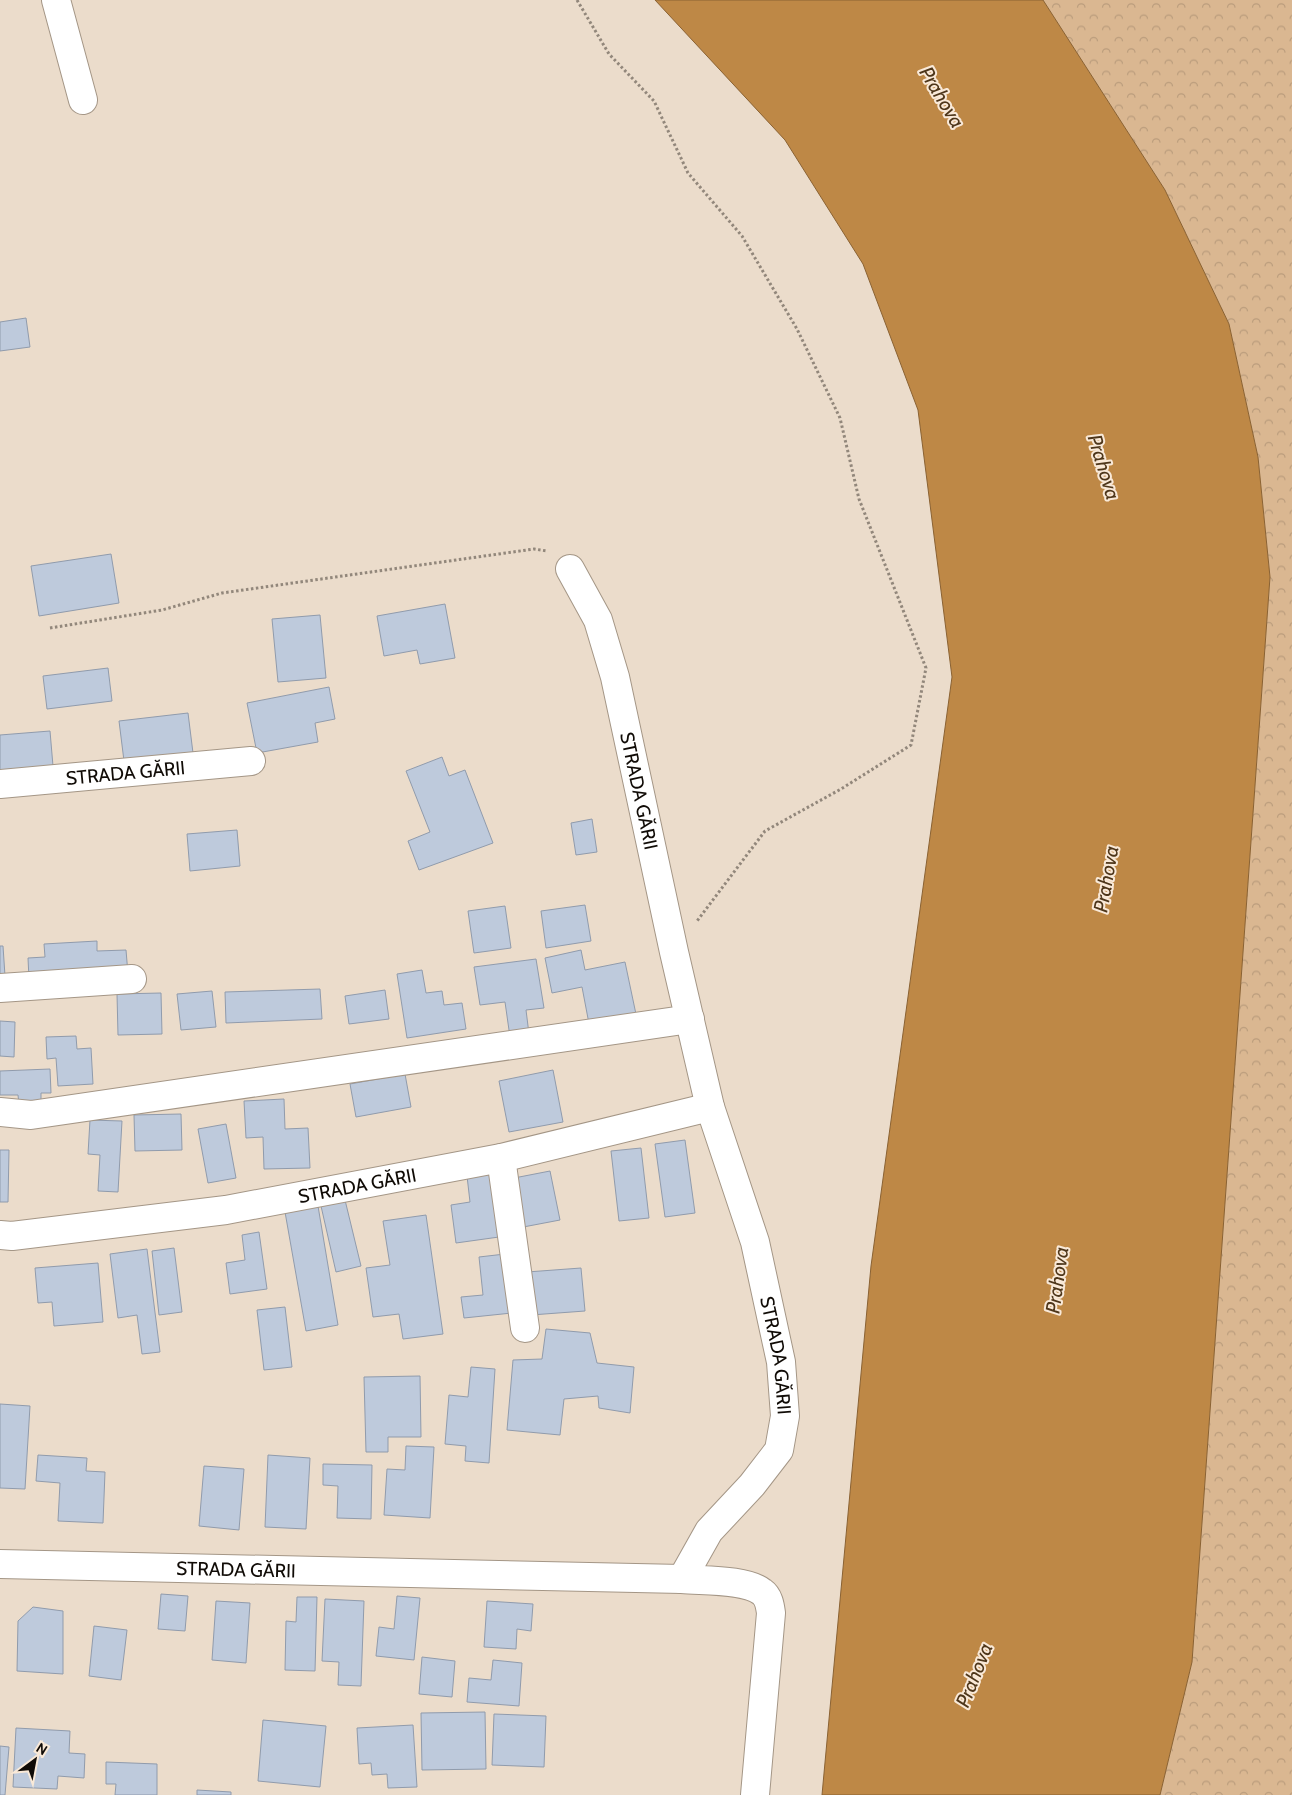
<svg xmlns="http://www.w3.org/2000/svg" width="1292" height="1795" viewBox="0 0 1292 1795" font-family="Cabin,sans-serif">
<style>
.forest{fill:url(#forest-crowns)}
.water{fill:#be8846;stroke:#8a6233}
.building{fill:#becadc;stroke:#909bac}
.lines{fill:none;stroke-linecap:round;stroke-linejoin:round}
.minor-casing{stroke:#a49686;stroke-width:30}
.path{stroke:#92877b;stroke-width:3;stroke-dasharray:2.5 2.5;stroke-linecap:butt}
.minor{stroke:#fff;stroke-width:28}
.labels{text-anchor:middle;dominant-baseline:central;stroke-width:4;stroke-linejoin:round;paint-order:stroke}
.street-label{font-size:19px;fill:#100b06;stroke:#f9e9d8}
.water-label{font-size:20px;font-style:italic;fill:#4e361a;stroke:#f9e9d8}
</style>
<defs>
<pattern id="forest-crowns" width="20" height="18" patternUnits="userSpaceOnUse" patternTransform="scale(1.25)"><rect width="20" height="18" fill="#dab791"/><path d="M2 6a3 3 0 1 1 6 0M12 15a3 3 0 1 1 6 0" fill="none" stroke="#ba9c7c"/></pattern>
</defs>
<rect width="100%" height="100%" fill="#ebdccb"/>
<path class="forest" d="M1043 0H1292V1795H1160L1192 1662 1270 577 1258 457 1229 324 1165 190Z"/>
<path class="water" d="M655 0H1043L1165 190 1229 324 1258 457 1270 577 1192 1662 1160 1795H822L871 1266 952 677 918 410 863 264 785 140Z"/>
<path class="building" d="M26 318 30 347 0 351V322Z
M111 554 119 603 39 616 31 566Z
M445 604 455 658 420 664 417 650 384 656 377 616Z
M320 615 326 678 278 682 272 619Z
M108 668 112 701 47 709 43 676Z
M329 687 335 719 315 723 318 742 257 753 247 703Z
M188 713 193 753 124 761 119 721Z
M50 731 53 766 0 770V735Z
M442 757 449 776 465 770 493 843 419 870 408 841 430 832 406 771Z
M592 819 597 852 576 855 571 823Z
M237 830 240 866 190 871 187 834Z
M585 905 591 941 546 948 541 911Z
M505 906 511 948 474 953 468 911Z
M97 941V951L126 950 128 974 29 979 28 958 45 957 44 944Z
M0 946H3L5 976H0Z
M581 950 585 970 625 962 637 1019 590 1029 582 987 552 993 545 958Z
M536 959 544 1008 526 1010 529 1034 510 1037 505 1002 480 1005 474 967Z
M422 970 426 993 442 991 444 1005 462 1003 466 1029 407 1038 397 974Z
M320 989 322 1019 226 1023 225 992Z
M385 990 389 1019 349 1024 345 996Z
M212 991 216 1027 181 1030 177 994Z
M161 993 162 1034 118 1035 117 994Z
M0 1021 15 1022 14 1057 0 1056Z
M76 1036 77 1049 91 1048 93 1084 58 1086 56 1058 47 1059 46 1037Z
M50 1069 51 1093H41V1104L19 1105 18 1095H0V1071Z
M553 1070 563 1122 509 1132 499 1081Z
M405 1074 411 1107 356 1117 350 1084Z
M284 1099 285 1129 308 1128 310 1168 264 1169 263 1137 246 1138 244 1101Z
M181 1114 182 1150 135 1151 134 1115Z
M90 1120 122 1121 118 1192 98 1191 100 1155 88 1154Z
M226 1124 236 1178 208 1183 198 1129Z
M685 1140 695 1213 665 1217 655 1144Z
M641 1148 649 1218 619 1221 611 1151Z
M0 1150H9L8 1202H0Z
M550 1171 560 1220 518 1228 509 1179Z
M491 1173 499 1237 456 1243 451 1205 470 1202 467 1176Z
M345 1200 361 1266 336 1272 321 1206Z
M318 1206 338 1325 306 1331 285 1212Z
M426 1215 443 1334 403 1339 399 1314 373 1317 366 1268 390 1265 383 1221Z
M259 1232 267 1289 230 1294 226 1263 245 1260 242 1235Z
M174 1248 182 1312 159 1315 152 1251Z
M147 1249 160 1352 142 1354 137 1315 118 1318 110 1254Z
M505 1254 512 1313 464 1318 461 1297 483 1295 479 1257Z
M98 1263 103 1322 54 1326 52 1302 38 1303 35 1268Z
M581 1268 585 1311 531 1315 527 1272Z
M285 1307 292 1367 264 1370 257 1310Z
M546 1329 590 1333 597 1363 634 1367 630 1413 599 1408 598 1396 564 1399 560 1435 507 1430 513 1360 542 1359Z
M471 1367 495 1369 489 1463 465 1461 466 1446 445 1444 449 1395 468 1397Z
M420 1376 421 1437H388V1452H366L364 1377Z
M0 1404 30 1406 25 1489 0 1488Z
M406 1446 434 1447 430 1518 384 1515 387 1469 405 1470Z
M38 1455 87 1458 86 1471 105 1472 103 1523 58 1521 60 1483 36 1481Z
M268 1455 310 1458 306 1529 265 1527Z
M323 1464 372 1465 371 1519 337 1518 338 1486 323 1485Z
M204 1466 244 1469 239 1530 199 1526Z
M161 1594 188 1596 185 1631 158 1629Z
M397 1596 420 1598 414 1660 376 1656 379 1627 394 1629Z
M297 1597H317L315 1671 285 1670 286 1621 296 1622Z
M325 1599 364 1601 361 1686 338 1685 339 1662 322 1661Z
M216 1601 250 1603 246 1663 212 1660Z
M487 1601 533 1604 531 1631 517 1629 516 1649 484 1647Z
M33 1607 63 1611V1674L17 1671 18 1621Z
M94 1626 127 1630 121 1680 89 1676Z
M422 1657 455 1661 452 1697 419 1694Z
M493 1660 522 1663 519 1706 467 1702 469 1678 491 1680Z
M485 1712 486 1769 422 1770 421 1713Z
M494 1714 546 1716 544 1767 492 1765Z
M263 1720 326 1726 320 1787 258 1781Z
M413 1725 417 1787 388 1788 387 1774 372 1775 371 1763 359 1764 357 1728Z
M16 1728 70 1731 69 1753 85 1754 84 1778 58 1776 57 1789 13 1787Z
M0 1746 9 1747 5 1795H0Z
M106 1762 157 1764V1795H115L116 1784H106Z
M197 1790 231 1792V1795H197Z"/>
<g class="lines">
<g class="minor-casing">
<g id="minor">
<path d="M56 0 83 100"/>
<path id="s1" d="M570 569 598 620 615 677 674 952 710 1107 755 1242 781 1362 785 1416 779 1450 752 1485 709 1531 682 1579C703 1581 746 1579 762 1592 769 1597 770 1606 771 1613L755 1795"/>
<path id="s2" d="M0 784 251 761"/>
<path d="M0 988 132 979"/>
<path d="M0 1112 31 1115 690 1019"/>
<path d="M501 1158 525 1328"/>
<path id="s3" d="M0 1235 12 1236 226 1210 501 1158 710 1107"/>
<path id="s4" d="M0 1564 682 1579"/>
</g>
</g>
<path class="path" d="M577 0 609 54 654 101 688 173 742 236 797 329 840 418 859 499 926 668 911 745 841 789 765 831 697 921
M50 628 162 610 222 593 534 549 547 551"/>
<use href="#minor" class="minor"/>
</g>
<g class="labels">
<g class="street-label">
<text stroke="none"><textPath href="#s2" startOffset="126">STRADA GĂRII</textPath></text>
<text stroke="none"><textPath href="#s1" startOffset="234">STRADA GĂRII</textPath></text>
<text stroke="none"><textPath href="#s3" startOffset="361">STRADA GĂRII</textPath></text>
<text stroke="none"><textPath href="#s1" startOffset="816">STRADA GĂRII</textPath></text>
<text stroke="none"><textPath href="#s4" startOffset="236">STRADA GĂRII</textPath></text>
</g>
<g class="water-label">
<text transform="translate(942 97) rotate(59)">Prahova</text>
<text transform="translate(1104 467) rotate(73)">Prahova</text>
<text transform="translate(1106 879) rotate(-80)">Prahova</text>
<text transform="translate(1057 1280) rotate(-82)">Prahova</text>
<text transform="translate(974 1675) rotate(-68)">Prahova</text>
</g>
</g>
<g transform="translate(35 1760) rotate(32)" stroke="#f9e9d8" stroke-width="4" paint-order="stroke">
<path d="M0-4L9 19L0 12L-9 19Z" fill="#100b06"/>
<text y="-8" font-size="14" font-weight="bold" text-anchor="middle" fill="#100b06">N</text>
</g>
</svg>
